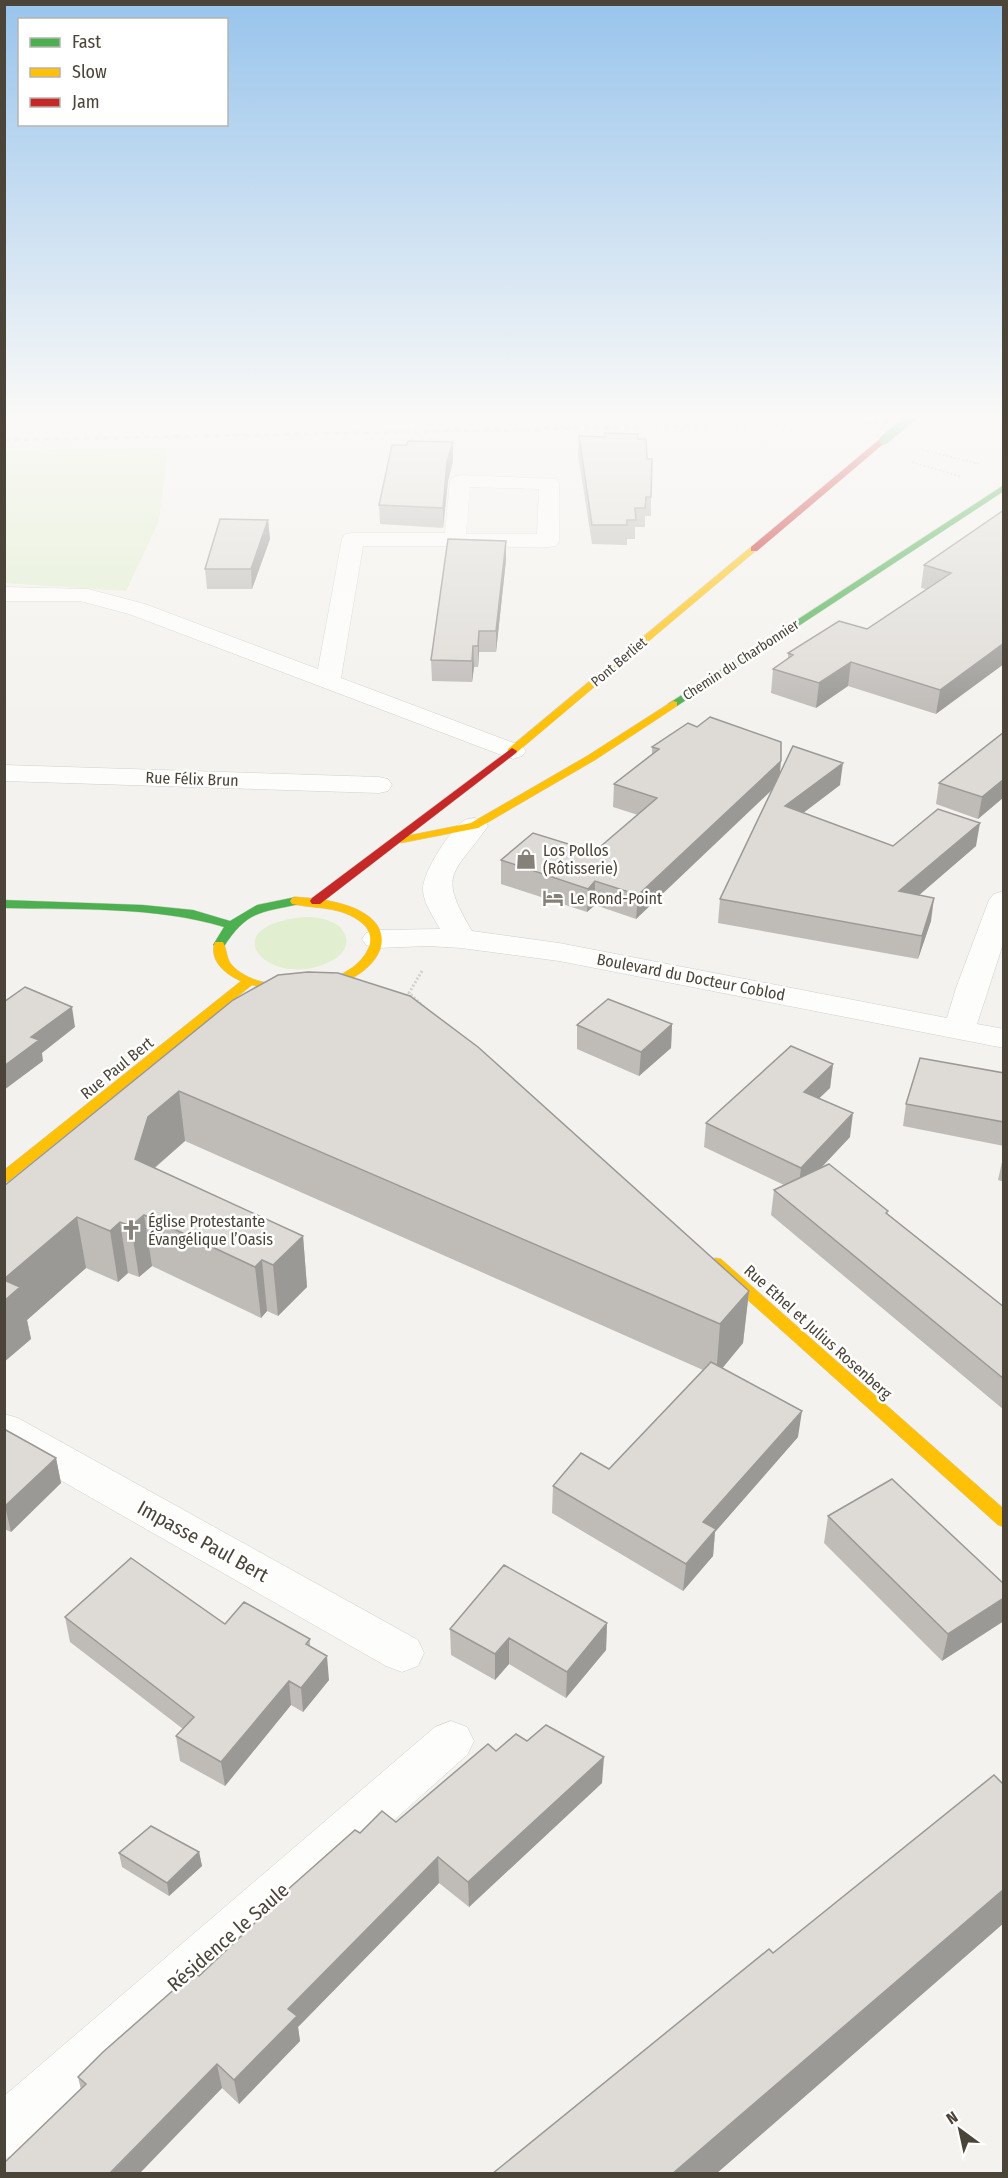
<svg xmlns="http://www.w3.org/2000/svg" width="1008" height="2178" viewBox="0 0 1008 2178" font-family="'Fira Sans Condensed',sans-serif">
<style>
.green{fill:#e1eecf}
.lines{fill:none;stroke-linecap:round;stroke-linejoin:round}
.street-casing{stroke:#d2d0cb;stroke-width:1}
.fast-casing{stroke:#d3cfc5;stroke-width:1}
.slow-casing{stroke:#d3cfc5;stroke-width:1}
.jam-casing{stroke:#d3cfc5;stroke-width:1}
.path-far1{stroke:#d3d2cc;stroke-width:2;stroke-dasharray:2 2;stroke-linecap:butt}
.path{stroke:#d3d2cc;stroke-width:3;stroke-dasharray:2 2;stroke-linecap:butt}
.street{fill:#fdfdfc;fill-rule:evenodd}
.fast{fill:#4caf50;fill-rule:evenodd}
.slow{fill:#ffc107;fill-rule:evenodd}
.jam{fill:#c62828;fill-rule:evenodd}
.rail{stroke:#dbdbda;stroke-width:3;stroke-dasharray:5 5;stroke-linecap:butt}
.fast-bridge-casing{stroke:#d3cfc5;stroke-width:10;stroke-linecap:butt}
.fast-bridge{stroke:#4caf50;stroke-width:9}
.wall{fill:#bfbcb8}
.shaded-wall{fill:#9b9996}
.building{fill:#dedbd6;stroke:#9b9996;stroke-width:1.5}
.labels{text-anchor:middle;dominant-baseline:central;stroke-width:5;stroke-linejoin:round;paint-order:stroke}
.far-street-label{font-size:14px;fill:#4b4439;stroke:#fff}
.street-label{font-size:16px;fill:#4b4439;stroke:#fff}
.poi-label{font-size:16px;fill:#4b4439;stroke:#fff;text-anchor:start}
.near-street-label{font-size:20px;fill:#4b4439;stroke:#fff}
</style>
<rect width="100%" height="100%" fill="#f4f2ee"/>
<path class="green" d="M168 448 159 521 126 591 5 583V451Z
M305 917C314 917 324 918 332 922 351 931 351 950 333 960 272 994 207 926 305 917Z"/>
<g class="lines">
<g class="street-casing">
<path id="street" d="M460 475 556 479 559 483V541L556 546 548 547 363 546 341 678 522 746 526 751 522 756 513 759 504 756 129 614 80 601H4V587L88 589 145 604 318 669 342 539 345 534 353 533H445L450 481 453 477ZM470 487 539 489 537 534H466Z
M4 765 379 777 388 779 392 785 388 791 379 793 4 781Z
M474 818 484 820 488 826C453 876 437 872 472 931L559 943 947 1018 956 988 989 900 994 894 1004 891V941L977 1024 1004 1029V1048L559 961 461 948 428 946 377 948 366 945 362 939 366 933 377 930 440 929C434 918 424 904 423 891 421 874 451 828 465 820 468 818 471 819 474 818Z
M4 1414 18 1418 418 1640 424 1653 418 1666 402 1672 386 1666 4 1448Z
M451 1721 467 1727 474 1741 467 1755 23 2151 4 2159V2096L435 1727Z"/>
</g>
<g class="fast-casing">
<path id="fast" d="M1004 485V491L677 706H669L668 704Z
M296 897 300 898 302 901 300 904C260 913 247 910 223 948L219 949 213 945 224 927C154 906 77 910 4 908V900L143 905 193 910 230 921 257 905Z"/>
</g>
<g class="slow-casing">
<path id="slow" d="M751 547 758 549 516 753H508V749Z
M673 701 677 702V706L595 760 478 828 401 843 395 840 401 837 471 823 587 756Z
M296 897C455 905 365 1021 252 985L9 1181 4 1183V1170L241 981C226 975 208 960 215 942H223C227 949 226 957 231 964 259 998 352 990 369 947 372 939 370 929 362 923 342 906 315 909 292 904L290 901 292 898Z
M716 1258 721 1259 1004 1509V1527L998 1525 711 1267 709 1263 711 1259Z"/>
</g>
<g class="jam-casing">
<path id="jam" d="M881 438 888 440 757 551H751V547Z
M512 748 517 751 516 753 320 904H312L310 901 312 898Z"/>
</g>
<path class="path-far1" d="M927 451 980 464
M912 462 962 477"/>
<path class="path" d="M422 971 409 993 425 1008"/>
<use href="#street" class="street"/>
<use href="#fast" class="fast"/>
<use href="#slow" class="slow"/>
<use href="#jam" class="jam"/>
<path class="rail" d="M4 420 367 414
M4 440 1004 420"/>
<g class="fast-bridge-casing">
<path id="fast-bridge" d="M884 440 915 414"/>
</g>
<use href="#fast-bridge" class="fast-bridge"/>
</g>
<path class="wall" d="M579 436 651 497V516H645V527H635V539H627V545L592 544 578 455Z
M453 442V461L448 481 443 528 380 524 379 505 407 445Z
M1004 510 936 714 848 686 816 708 771 693 773 669 788 659V653L867 629 926 589 921 588 924 565Z
M268 520 270 539 252 589H207L205 569Z
M506 541V560L496 652H479L478 667H474L472 682 432 681 431 660Z
M1004 732V797L978 819 936 804 939 783Z
M652 747 840 785 803 813 893 846H976L919 895 931 921 918 959 718 923 720 899 772 790 636 919 595 905 587 912 501 884V860L594 852 638 815 613 807 614 784 652 754Z
M233 1000 749 1291 743 1343 722 1368 798 1437 715 1532 713 1556 683 1591 552 1513 553 1486 609 1469 703 1370 185 1141 155 1168 303 1236 307 1287 278 1316 267 1311 261 1318 152 1266 139 1277 128 1273 118 1282 86 1268 27 1320 31 1339 4 1362V1186Z
M672 1024 671 1048 639 1076 577 1049V1025Z
M833 1064 830 1088 819 1098 850 1137 821 1168 888 1214 1004 1307V1410L771 1215 774 1190 784 1185 704 1147 706 1123Z
M1004 1073V1146L903 1126 906 1104Z
M1004 1153V1182L998 1180Z
M4 1429 56 1458 61 1483 11 1532 4 1529Z
M828 1516 1004 1584 942 1661 824 1543Z
M65 1617 225 1624 310 1639V1646L329 1680 303 1712 291 1705 225 1786 180 1761 176 1736 183 1729 70 1642Z
M607 1623 606 1650 566 1698 509 1664 495 1680 451 1655 450 1629Z
M527 1741 602 1783 469 1907 439 1883 298 2027 300 2041 239 2104 222 2088 139 2174H4L81 2090 78 2077 199 1976 277 1902V1899L360 1833 396 1822 496 1751Z
M199 1852 202 1866 169 1896 122 1867 119 1853Z"/>
<path class="shaded-wall" d="M453 442V461L448 481 443 528V508L447 462Z
M268 520 270 539 252 589 251 569Z
M506 541V560L496 652V631Z
M479 631V652L478 667V646Z
M1004 643V664L936 714 940 690Z
M473 646 474 667 472 682V661Z
M851 662 848 686 816 708 819 683Z
M781 761 779 783 636 919 638 895Z
M843 763 840 785 782 829 785 806Z
M1004 779V797L978 819 982 797Z
M980 823 976 846 896 915 899 891Z
M595 881V905L587 912 588 889Z
M934 898 931 921 918 959 922 936Z
M72 1007 75 1027 42 1053 43 1061 4 1090V1066L31 1037Z
M672 1024 671 1048 639 1076 641 1052Z
M833 1064 830 1088 801 1116 804 1092Z
M179 1091 185 1141 155 1167 142 1209 135 1159 148 1117Z
M853 1113 850 1137 798 1192 801 1168Z
M144 1215 152 1266 139 1277 131 1226Z
M77 1217 86 1268 27 1320 31 1339 4 1362V1279Z
M120 1222 128 1273 118 1282 110 1231Z
M303 1236 307 1287 278 1316 273 1265Z
M262 1260 267 1311 261 1318 255 1267Z
M749 1291 743 1343 716 1376 720 1324Z
M802 1411 798 1437 715 1532 713 1556 683 1591 686 1564 703 1522Z
M56 1458 61 1483 11 1532 5 1506Z
M1004 1598V1621L942 1661 948 1634Z
M607 1623 606 1650 566 1698 567 1672Z
M509 1638V1664L495 1680V1654Z
M327 1656 329 1680 303 1712 301 1688Z
M289 1681 291 1705 225 1786 221 1762Z
M604 1757 602 1783 469 1907 468 1882Z
M199 1852 202 1866 169 1896 167 1883Z
M438 1857 439 1883 298 2027 300 2041 239 2104 234 2080 288 2009Z
M1004 1889V1923L716 2174H672Z
M217 2064 222 2088 139 2174H110Z"/>
<path class="building" d="M605 433 638 434V439H646L647 459H652L651 497H646L645 508H635L636 520H627V525H592L579 436 605 437Z
M408 441 453 442 447 462 443 508 379 505 392 445H407Z
M1004 510V643L940 690 851 662 819 683 773 669 793 655 788 653 839 621 867 629 951 573 924 565Z
M220 519 268 520 251 569H205Z
M448 539 506 541 496 631H479L478 646H473L472 661 431 660Z
M710 717 781 742V761L638 895 595 881 588 889 501 860 533 833 594 852 657 798 614 784 659 749 652 747 688 723 697 727Z
M1004 732V779L982 797 939 783Z
M793 746 843 763 785 806 893 846 938 809 980 823 899 891 934 898 922 936 720 899Z
M308 972 338 973 410 996 478 1047 749 1291 720 1324 179 1091 148 1117 135 1159 303 1236 273 1265 262 1260 255 1267 144 1215 131 1226 120 1222 110 1231 77 1217 4 1279V1186L233 1000 278 975Z
M25 987 72 1007 31 1037 39 1040 4 1066V1002Z
M608 999 672 1024 641 1052 577 1025Z
M791 1046 833 1064 804 1092 853 1113 801 1168 706 1123Z
M920 1058 1004 1073V1122L906 1104Z
M829 1164 888 1211 886 1213 1004 1307V1379L774 1190Z
M4 1280 20 1287 4 1301Z
M711 1362 802 1411 703 1522 716 1529 686 1564 553 1486 581 1453 609 1469Z
M4 1429 56 1458 5 1506H4Z
M892 1479 1004 1584V1598L948 1634 828 1516Z
M131 1558 225 1624 244 1602 310 1639 306 1644 327 1656 301 1688 289 1681 221 1762 176 1736 194 1717 65 1617Z
M504 1565 607 1623 567 1672 509 1638 495 1654 450 1629Z
M546 1725 604 1757 468 1882 438 1857 288 2009 297 2016 234 2080 217 2064 110 2173V2174H4V2163L86 2084 78 2077 103 2052 194 1972 199 1976 279 1900 277 1899 355 1830 360 1833 382 1811 396 1822 488 1744 496 1751 516 1734 527 1741Z
M994 1775 1004 1785V1889L672 2174H492L769 1949 773 1953Z
M151 1826 199 1852 167 1883 119 1853Z"/>
<linearGradient id="sky" x2="0" y2="1"><stop stop-color="#98c4ec"/><stop offset="0.58" stop-color="#faf9f7"/><stop offset="1" stop-color="#faf9f7" stop-opacity="0"/></linearGradient>
<rect width="1008" height="719" fill="url(#sky)"/>
<defs>
<g id="shop-bare" transform="scale(1.62)"><path d="M-5-2.5h2.3a2.7 3.5 0 0 1 5.4 0H5L5.5 6h-11ZM-1.5-2.5h3a1.5 2.3 0 0 0-3 0Z" fill="#868178" stroke="#fff" stroke-width="2.5" paint-order="stroke"/></g>
<g id="hotel-bare" transform="scale(1.62)"><path d="M-6-4.5h1.5V1H6V5H4.5V3h-9V5H-6ZM-4 0a1.8 1.8 0 1 1 3.6 0ZM.5 0V-2.5h3Q6-2.5 6 0Z" fill="#868178" stroke="#fff" stroke-width="2.5" paint-order="stroke"/></g>
<g id="church-bare" transform="scale(1.62)"><path d="M-1.2-6h2.4v3.5h3.3v2.4h-3.3V6h-2.4V-.1h-3.3v-2.4h3.3Z" fill="#868178" stroke="#fff" stroke-width="2.5" paint-order="stroke"/></g>
</defs>
<g fill-rule="evenodd">
<use href="#shop-bare" x="526" y="859"/>
<use href="#hotel-bare" x="553" y="898"/>
<use href="#church-bare" x="131" y="1230"/>
</g>
<g class="labels">
<g class="far-street-label">
<text transform="translate(741 660) rotate(-33)">Chemin du Charbonnier</text>
<text transform="translate(619 662) rotate(-40)">Pont Berliet</text>
</g>
<g class="street-label">
<text transform="translate(192 779) rotate(2)">Rue Félix Brun</text>
<text transform="translate(691 977) rotate(11)">Boulevard du Docteur Coblod</text>
<text transform="translate(117 1068) rotate(-39)">Rue Paul Bert</text>
<text transform="translate(818 1332) rotate(42)">Rue Ethel et Julius Rosenberg</text>
</g>
<g class="poi-label">
<text x="543" y="850">Los Pollos<tspan x="543" dy="18">(Rôtisserie)</tspan></text>
<text x="570" y="898">Le Rond-Point</text>
<text x="148" y="1221">Église Protestante<tspan x="148" dy="18">Évangélique l’Oasis</tspan></text>
</g>
<g class="near-street-label">
<text transform="translate(203 1541) rotate(29)">Impasse Paul Bert</text>
<text transform="translate(228 1937) rotate(-41)">Résidence le Saule</text>
</g>
</g>
<rect width="1008" height="2178" fill="none" stroke="#4b4439" stroke-width="12"/>
<rect x="18" y="18" width="210" height="108" fill="#ffffff" stroke="#b7b4b0" stroke-width="1.5"/>
<rect x="30" y="38" width="30" height="9" fill="#4caf50" stroke="#b7b4b0" stroke-width="1.5"/>
<text x="72" y="48" font-size="18" fill="#4b4439">Fast</text>
<rect x="30" y="68" width="30" height="9" fill="#ffc107" stroke="#b7b4b0" stroke-width="1.5"/>
<text x="72" y="78" font-size="18" fill="#4b4439">Slow</text>
<rect x="30" y="98" width="30" height="9" fill="#c62828" stroke="#b7b4b0" stroke-width="1.5"/>
<text x="72" y="108" font-size="18" fill="#4b4439">Jam</text>
<g transform="translate(960 2130) rotate(327)" stroke="#ffffff" stroke-width="4.5" paint-order="stroke">
<path d="M0-4.5L10 22L0 15L-10 22Z" fill="#4b4439"/>
<text y="-9" font-size="16" font-weight="bold" text-anchor="middle" fill="#4b4439">N</text>
</g>
</svg>
